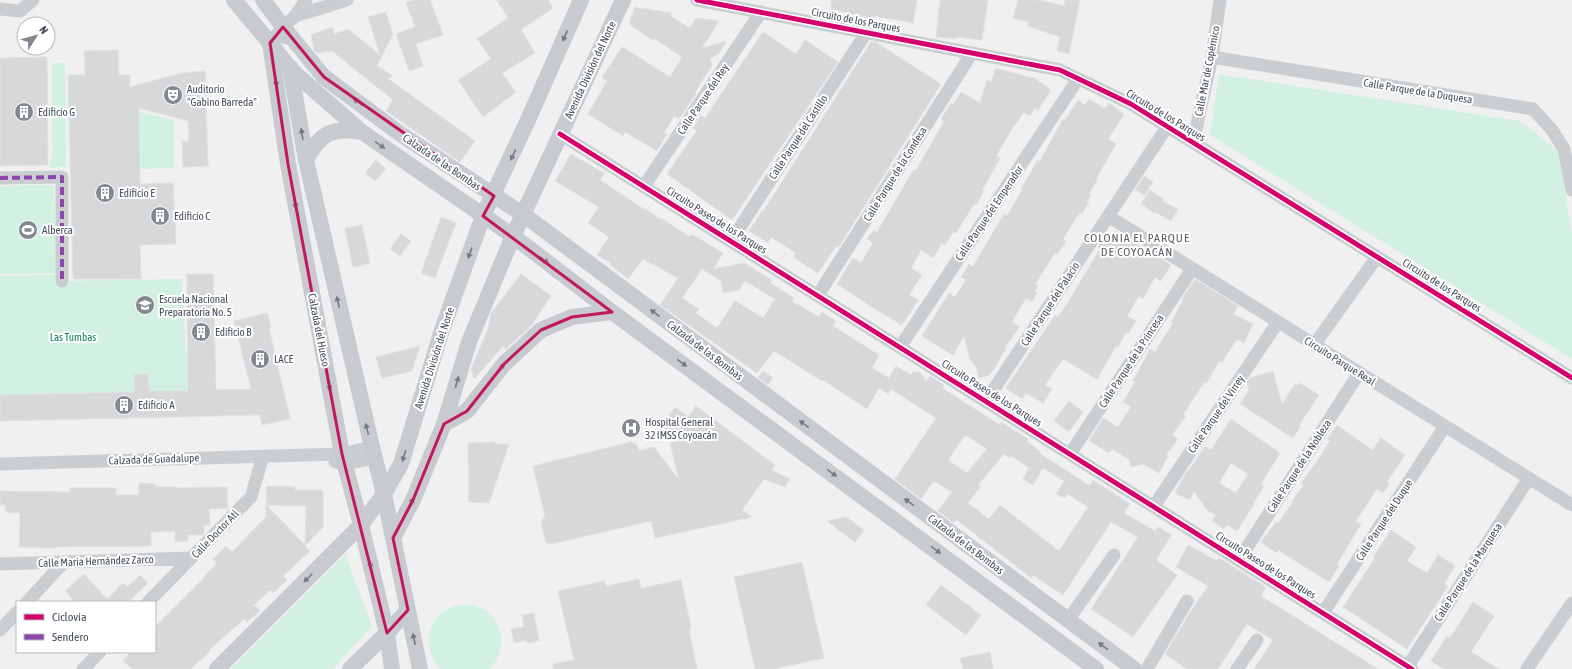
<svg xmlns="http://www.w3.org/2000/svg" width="1572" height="669" viewBox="0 0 1572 669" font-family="'Asap Condensed',sans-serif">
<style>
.green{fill:#d3f1e2}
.building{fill:#d7d8da;stroke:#e1e1e2;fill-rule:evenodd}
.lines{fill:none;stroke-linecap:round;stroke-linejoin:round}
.minor{stroke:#cbced1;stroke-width:13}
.major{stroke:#c7cace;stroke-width:16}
.quiet{stroke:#8e44ad;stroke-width:4;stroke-dasharray:8 4;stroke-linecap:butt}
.cycleway-casing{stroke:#fff;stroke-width:8}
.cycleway{stroke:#d6006c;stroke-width:5}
.oneway{fill:#737a85}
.marked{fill:none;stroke:#c2185b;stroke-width:3;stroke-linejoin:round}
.labels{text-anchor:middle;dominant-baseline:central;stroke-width:4;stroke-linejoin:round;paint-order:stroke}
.street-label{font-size:11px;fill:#464f5d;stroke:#fff}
.poi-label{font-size:11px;fill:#464f5d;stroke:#fff;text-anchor:start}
.park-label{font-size:11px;fill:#148159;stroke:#fff}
.neighbourhood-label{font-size:12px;letter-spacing:1px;fill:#5b5e64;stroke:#fff}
</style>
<rect width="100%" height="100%" fill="#f0f0f0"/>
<path class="green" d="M52 63H65L66 167 49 168 52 155Z
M1219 74 1520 121 1558 151 1572 233V359L1210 135Z
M139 112 174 120V168L139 169Z
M54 185 56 273 0 274V186Z
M56 275V281L182 279 188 391H149L148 374H135V392L0 395V276Z
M345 554 372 626 333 669H231Z
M459 605C463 605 467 604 471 605 503 611 510 647 490 669H441C424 652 424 622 447 609 450 607 455 606 459 605Z"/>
<path class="building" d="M413 0H430L443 35 416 44 423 66 409 71 396 34 415 27 406 2Z
M497 0H548L553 8 521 30 535 53 502 73 516 92 483 117 458 80 491 59 477 39 508 18Z
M832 0H917L913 23 874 16 873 19 831 9Z
M940 0H988L982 40 956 37V39L936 37Z
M1018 0H1039L1064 6 1065 0H1080L1069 54 1057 51 1060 37 1028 26 1029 22 1013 18Z
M635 7 672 13 670 16 690 28 696 18 719 21 702 48 726 41 719 54 710 58 712 66 703 79 695 93 696 94 679 119 674 116 664 133 667 134 657 151 625 132 623 136 588 114 607 81 602 78 622 47 670 77 682 57 655 39 654 41 629 24Z
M386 12 393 34 377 66 393 76 387 78 475 141 460 162 386 111 393 100 332 51 317 53 314 50 311 35 332 27 334 34 348 29 380 55 368 17Z
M763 32 796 54 805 40 838 62 732 220 667 174 697 130 693 128 701 116 705 118Z
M871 42 877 43 941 84 838 248 836 246 818 273 793 257 796 253 771 237 768 243 749 231 762 211 763 212 768 204Z
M118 50 119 75H130V87L182 73 205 71 207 106H206L208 166 183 167 182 141H189L188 121 139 108 140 184 173 183 176 244 140 245 141 279H73L68 75H85L84 51Z
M47 57 48 165 0 166V58Z
M996 68 1032 78 1033 77 1051 90 1038 110 1035 108 1030 116 1024 112 1010 132 996 156 1000 158 982 190 984 191 976 205 974 204 956 233 953 232 945 245 942 243 933 258 921 250 911 268 922 275 909 295 918 300 902 325 872 307 837 284 853 258 861 263 873 243 867 239 874 230 877 232 914 169 916 171 944 121 941 119 951 103 953 105 961 92 980 103 987 80 991 82Z
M1089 99 1105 109 1109 103 1124 114 1108 139 1116 144 1097 177 1098 178 1089 194 1091 195 1087 201 1089 202 1082 214 1080 212 1063 239 1066 241 1057 255 1055 253 1035 284 1038 286 1035 291 1037 293 1032 302 1026 298 1012 322 1019 327 1005 348 1006 349 990 375 979 378 976 366 970 360 964 336 953 355 922 336 949 293 955 297 966 280 961 277 969 264 973 266 1004 214 1007 216 1011 209 1022 190 1021 189 1038 160 1040 161 1063 119 1065 120 1078 100 1085 105Z
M571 154 604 173 600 180 645 210 646 209 660 219 661 218 690 237 692 234 723 253 713 269 744 263 754 269 772 280 770 283 794 298 792 301 819 317 822 312 836 321 833 326 879 355 872 368 889 378 896 366 911 375 913 372H920L926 382 930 376 944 385 942 388 1000 425 1001 422 1028 439 1027 442 1040 451 1039 453 1090 486 1093 480 1130 504 1124 513 1155 531 1158 527 1171 535 1156 560 1177 575 1133 637 1091 609 1138 537 1111 522 1063 595 1033 575 1031 578 956 519 954 523 938 511 952 492 934 481 921 499 895 479 936 418 891 389 888 394 879 388 867 409 823 380 822 381 774 351 757 373 660 305 678 278 643 259 628 279 610 265 611 263 597 255 609 237 588 223 599 207 555 181ZM702 269 721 281 723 293 739 290 745 281 775 299 763 318 735 301 717 328 696 313 699 309 682 298ZM965 435 987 449 967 473 948 460ZM1004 454 1010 458 1011 456 1029 468 1023 479 1033 485 1043 468 1064 481 1056 494 1065 498 1068 494 1088 507 1059 551 1000 505 989 519 968 503 980 487 978 485Z
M376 160 386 169 375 181 365 173Z
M1144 176 1153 182 1145 195 1135 190Z
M1150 190 1163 199 1162 201 1178 209 1171 221 1155 212 1154 213 1141 204Z
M441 217 456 223 435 278 421 273Z
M362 225 370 263 353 267 345 228Z
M1116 231 1171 265 1161 281 1155 277 1143 299 1139 296 1127 316 1136 321 1128 334 1126 332 1118 347 1116 346 1097 379 1063 359 1045 385 1052 389 1043 403 1026 393 1022 399 1006 388 1055 315 1058 317 1068 302 1100 249 1098 247 1107 232 1113 235Z
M401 234 411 241 400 256 390 249Z
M187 274H213L216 390 251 389 234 321 267 313 271 327 269 328 290 419 262 425 260 415 0 421V395L135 392 134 374H148L149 391H188Z
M521 274 551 296 530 327 507 348 506 349 503 346 474 379 471 369 488 329 491 313Z
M1195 279 1238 306 1233 314 1253 324 1244 343 1237 339 1222 362 1219 361 1206 384 1204 382 1183 415 1186 416 1172 435 1178 439 1166 455 1168 456 1159 473 1143 464 1131 467 1129 459 1112 449 1109 453 1089 441 1103 418 1118 427 1131 407 1123 402 1135 382 1133 381 1150 349 1155 352 1173 323 1171 322 1183 300 1182 299Z
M420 346 412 371 382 378 376 357Z
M763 371 773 378 768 385 758 378Z
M1273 371 1282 404 1295 384 1298 386 1300 383 1319 395 1299 425 1301 426 1293 438 1240 404 1249 390 1247 382 1250 378Z
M1069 401 1083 412 1069 432 1054 421Z
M696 406 775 465 771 470 790 479 785 487 764 479 742 510 752 517 655 538 651 521 551 544 546 543 541 522 545 516 533 466 631 442 637 445 639 451 654 447 679 480 670 443 680 441 661 427 675 407 688 417Z
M1231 419 1280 453 1261 484 1264 486 1253 504H1254L1237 531 1227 525 1224 529 1212 521 1216 515 1207 510 1194 491 1190 500 1175 493 1184 476 1189 469H1190L1205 446 1211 450ZM1231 463 1248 474 1236 493 1219 483Z
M1337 425 1372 450 1381 438 1405 455 1387 482 1389 484 1383 493 1377 489 1356 521 1361 524 1337 564 1339 566 1329 582 1278 550 1276 553 1261 542 1276 522 1278 523 1293 502 1292 501 1304 485 1301 483 1322 454 1330 440 1327 439Z
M495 442V444H509L489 503 469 502 468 443Z
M139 483 155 484V487H177V488L227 487 228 508 209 509 210 525H204V534L202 535H188V541L175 542V531L151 532V546L55 547V548L19 547 20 513 5 512V505H0V491L70 492V488H116V495H139Z
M267 486 295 487V490H323V527L305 546 310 551 283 576 287 580 273 593 270 590 254 605 260 611 247 622 244 619 209 650 210 651 191 669H132L123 661 131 652H155V627L204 578H203L217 563 213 559 226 546 232 552 266 517V505L305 545 306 506 266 505Z
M846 517 864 530 855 542 827 521Z
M1391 530 1416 547 1407 561 1427 573 1438 555 1455 566 1444 584 1448 586 1407 649 1343 607 1375 558 1373 557Z
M1188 545 1217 561 1219 558 1266 587 1261 596 1378 669H1254L1273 640 1247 624 1218 669H1187L1165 654 1187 617 1208 586 1176 567Z
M802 562 824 658 774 669H755L734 577Z
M84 574 107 599 123 583 127 587 140 575 148 583 128 602H75L65 591Z
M639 579 641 588 681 580 691 628 689 629 697 669H553V664L574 660 558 591 604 581 606 586Z
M941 585 981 615 966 635 926 605Z
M1473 602 1494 616 1471 652 1499 669H1444L1431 661 1447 636 1450 638Z
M534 613 539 641 527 643 526 640 514 643 511 629 524 627 522 615Z
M990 652 993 669H963L960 658Z"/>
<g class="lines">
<path class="minor" d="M697 0 1060 70 1131 104 1572 378
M0 9 20 11 33 0
M295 16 347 0
M270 43 283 27 295 16 306 0
M1212 57 1533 109 1552 130 1564 149 1572 190
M560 134 1412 669
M1193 142 1212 57 1220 0
M0 178 62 177V281
M644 186 761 12
M1108 216 1572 505
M731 241 866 33
M818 295 972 53
M1314 345 1377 257
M900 347 1078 79
M986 401 1167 127
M1070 454 1192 269
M335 462 345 464 374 458
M0 464 342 454 372 447
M1154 506 1278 322
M1239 560 1359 373
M0 564 191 558
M27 602 64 562
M148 602 251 497 263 456
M1323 613 1445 426
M1068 620 1114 555
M0 630 17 612
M1408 666 1529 478
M83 669 100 652
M1147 669 1187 601
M1237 669 1257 640
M1527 669 1572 603"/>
<path class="major" d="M234 0 270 43 288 164 342 454 361 525 387 633 392 669
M263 0 283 27 285 36
M283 27 324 77 399 133 524 215 1134 669
M270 43 291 70 362 132 513 236 612 312 1096 669
M290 67 306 160 372 447 384 494 420 669
M306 160C320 133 332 127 362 132
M444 424 467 411 504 364 541 330 572 317 612 312
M393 538 413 500 444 424 469 342 513 236 623 0
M217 669 361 525 384 494 401 464 442 330 483 216 528 120 581 0
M350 669 387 633 408 610"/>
<path class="quiet" d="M0 178 62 177V281"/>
<g class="cycleway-casing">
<path id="cycleway" d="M697 0 1060 70 1131 104 1572 378
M560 134 1412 669"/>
</g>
<use href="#cycleway" class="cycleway"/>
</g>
<defs><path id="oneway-solid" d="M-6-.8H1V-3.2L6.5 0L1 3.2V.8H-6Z"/></defs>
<g class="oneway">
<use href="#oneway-solid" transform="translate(565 36) rotate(114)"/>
<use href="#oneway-solid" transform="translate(276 81) rotate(82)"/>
<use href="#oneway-solid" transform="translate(358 102) rotate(-144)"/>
<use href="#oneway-solid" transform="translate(302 134) rotate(-99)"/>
<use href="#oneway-solid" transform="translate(380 145) rotate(34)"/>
<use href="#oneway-solid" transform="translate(513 155) rotate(115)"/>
<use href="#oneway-solid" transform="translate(295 203) rotate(79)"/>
<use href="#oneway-solid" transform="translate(470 253) rotate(110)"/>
<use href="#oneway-solid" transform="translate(544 260) rotate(37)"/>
<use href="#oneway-solid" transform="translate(338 302) rotate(-103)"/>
<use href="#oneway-solid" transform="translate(655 313) rotate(-143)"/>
<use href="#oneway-solid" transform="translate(682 363) rotate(36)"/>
<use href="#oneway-solid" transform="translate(501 368) rotate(-50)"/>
<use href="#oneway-solid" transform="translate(457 382) rotate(-73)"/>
<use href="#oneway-solid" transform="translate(329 385) rotate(79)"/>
<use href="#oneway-solid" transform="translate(804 424) rotate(-143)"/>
<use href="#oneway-solid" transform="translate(367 429) rotate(-103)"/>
<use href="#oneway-solid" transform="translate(404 456) rotate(107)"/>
<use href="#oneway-solid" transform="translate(832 473) rotate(36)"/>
<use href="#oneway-solid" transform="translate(909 502) rotate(-144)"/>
<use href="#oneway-solid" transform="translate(411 503) rotate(-64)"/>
<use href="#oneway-solid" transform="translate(936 550) rotate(37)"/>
<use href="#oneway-solid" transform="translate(370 563) rotate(77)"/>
<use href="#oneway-solid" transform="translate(308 578) rotate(135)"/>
<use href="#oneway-solid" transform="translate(414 639) rotate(-102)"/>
<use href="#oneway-solid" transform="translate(1103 646) rotate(-143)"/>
</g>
<path class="marked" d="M283 27 324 77 494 196 483 216 612 312 572 317 541 330 504 364 467 411 444 424 413 500 393 538 408 610 387 633 342 454 288 164 270 43Z"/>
<defs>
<g id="theatre-disc" transform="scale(1)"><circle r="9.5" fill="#828790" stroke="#fff"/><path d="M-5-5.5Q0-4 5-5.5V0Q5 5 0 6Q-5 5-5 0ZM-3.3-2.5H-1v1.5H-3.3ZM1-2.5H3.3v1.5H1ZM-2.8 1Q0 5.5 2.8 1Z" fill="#fff"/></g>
<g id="building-disc" transform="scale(1)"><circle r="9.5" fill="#828790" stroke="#fff"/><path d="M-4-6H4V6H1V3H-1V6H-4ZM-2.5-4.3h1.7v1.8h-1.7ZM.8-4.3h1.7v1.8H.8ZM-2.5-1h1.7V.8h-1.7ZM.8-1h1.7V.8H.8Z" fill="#fff"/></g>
<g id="stadium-disc" transform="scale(1)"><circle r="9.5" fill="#828790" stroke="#fff"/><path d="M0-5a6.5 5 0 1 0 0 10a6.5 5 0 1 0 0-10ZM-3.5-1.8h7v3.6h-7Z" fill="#fff"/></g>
<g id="school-disc" transform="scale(1)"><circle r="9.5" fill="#828790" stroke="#fff"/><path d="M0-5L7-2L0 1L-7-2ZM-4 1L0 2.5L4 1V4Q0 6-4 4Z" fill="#fff"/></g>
<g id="hospital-disc" transform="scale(1)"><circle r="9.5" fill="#828790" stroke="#fff"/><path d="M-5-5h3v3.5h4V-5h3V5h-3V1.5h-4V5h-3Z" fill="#fff"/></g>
</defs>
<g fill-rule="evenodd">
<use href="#theatre-disc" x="173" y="95"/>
<use href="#building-disc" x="24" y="112"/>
<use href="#building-disc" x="105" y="193"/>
<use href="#building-disc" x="160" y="216"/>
<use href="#stadium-disc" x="28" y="230"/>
<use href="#school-disc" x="145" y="305"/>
<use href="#building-disc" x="201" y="332"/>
<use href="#building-disc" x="260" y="359"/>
<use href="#building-disc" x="124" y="405"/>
<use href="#hospital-disc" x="631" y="428"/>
</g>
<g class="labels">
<g class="street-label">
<text transform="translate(856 20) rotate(11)">Circuito de los Parques</text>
<text transform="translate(590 70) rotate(-65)">Avenida División del Norte</text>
<text transform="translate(1207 71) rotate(-79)">Calle Mar de Copérnico</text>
<text transform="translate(1418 91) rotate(9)">Calle Parque de la Duquesa</text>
<text transform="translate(703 99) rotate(-56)">Calle Parque del Rey</text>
<text transform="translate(1166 115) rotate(31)">Circuito de los Parques</text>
<text transform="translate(798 137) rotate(-57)">Calle Parque del Castillo</text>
<text transform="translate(442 162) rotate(34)">Calzada de las Bombas</text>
<text transform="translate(895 174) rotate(-58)">Calle Parque de la Condesa</text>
<text transform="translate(989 213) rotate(-56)">Calle Parque del Emperador</text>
<text transform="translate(717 220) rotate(32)">Circuito Paseo de los Parques</text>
<text transform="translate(1442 285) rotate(32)">Circuito de los Parques</text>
<text transform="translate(1050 304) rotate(-57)">Calle Parque del Palacio</text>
<text transform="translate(319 330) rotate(79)">Calzada del Hueso</text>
<text transform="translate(705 350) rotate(37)">Calzada de las Bombas</text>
<text transform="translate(434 358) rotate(-72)">Avenida División del Norte</text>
<text transform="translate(1131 361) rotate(-57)">Calle Parque de la Princesa</text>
<text transform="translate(1340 361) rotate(32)">Circuito Parque Real</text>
<text transform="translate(992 393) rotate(32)">Circuito Paseo de los Parques</text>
<text transform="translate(1216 414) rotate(-56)">Calle Parque del Virrey</text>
<text transform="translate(154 459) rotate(-2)">Calzada de Guadalupe</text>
<text transform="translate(1299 466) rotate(-57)">Calle Parque de la Nobleza</text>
<text transform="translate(1384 520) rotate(-57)">Calle Parque del Duque</text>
<text transform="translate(215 534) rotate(-46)">Calle Doctor Atl</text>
<text transform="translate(966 544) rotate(37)">Calzada de las Bombas</text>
<text transform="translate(96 561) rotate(-2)">Calle María Hernández Zarco</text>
<text transform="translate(1266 565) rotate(32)">Circuito Paseo de los Parques</text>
<text transform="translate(1468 572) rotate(-57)">Calle Parque de la Marquesa</text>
</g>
<g class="poi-label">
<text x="187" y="89">Auditorio<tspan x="187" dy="13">"Gabino Barreda"</tspan></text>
<text x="38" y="112">Edificio G</text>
<text x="119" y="193">Edificio E</text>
<text x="174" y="216">Edificio C</text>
<text x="42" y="230">Alberca</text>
<text x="159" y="299">Escuela Nacional<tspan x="159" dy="13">Preparatoria No. 5</tspan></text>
<text x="215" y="332">Edificio B</text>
<text x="274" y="359">LACE</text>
<text x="138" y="405">Edificio A</text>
<text x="645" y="422">Hospital General<tspan x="645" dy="13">32 IMSS Coyoacán</tspan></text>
</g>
<g class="park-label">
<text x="73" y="337">Las Tumbas</text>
</g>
<g class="neighbourhood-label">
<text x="1137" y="238">COLONIA EL PARQUE<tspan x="1137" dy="14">DE COYOACÁN</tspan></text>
</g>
</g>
<rect x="16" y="601" width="140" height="52" fill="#ffffff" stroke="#b5b9be"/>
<rect x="24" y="614" width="20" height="6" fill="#d6006c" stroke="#b5b9be"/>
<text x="52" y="621" font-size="12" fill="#464f5d">Ciclovía</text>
<rect x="24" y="634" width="20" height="6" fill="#8e44ad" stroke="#b5b9be"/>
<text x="52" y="641" font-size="12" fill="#464f5d">Sendero</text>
<g transform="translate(36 36) rotate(53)"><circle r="19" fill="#ffffff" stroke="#b5b9be"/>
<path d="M0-3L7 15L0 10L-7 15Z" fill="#828790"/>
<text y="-6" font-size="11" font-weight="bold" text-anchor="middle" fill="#464f5d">N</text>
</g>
</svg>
